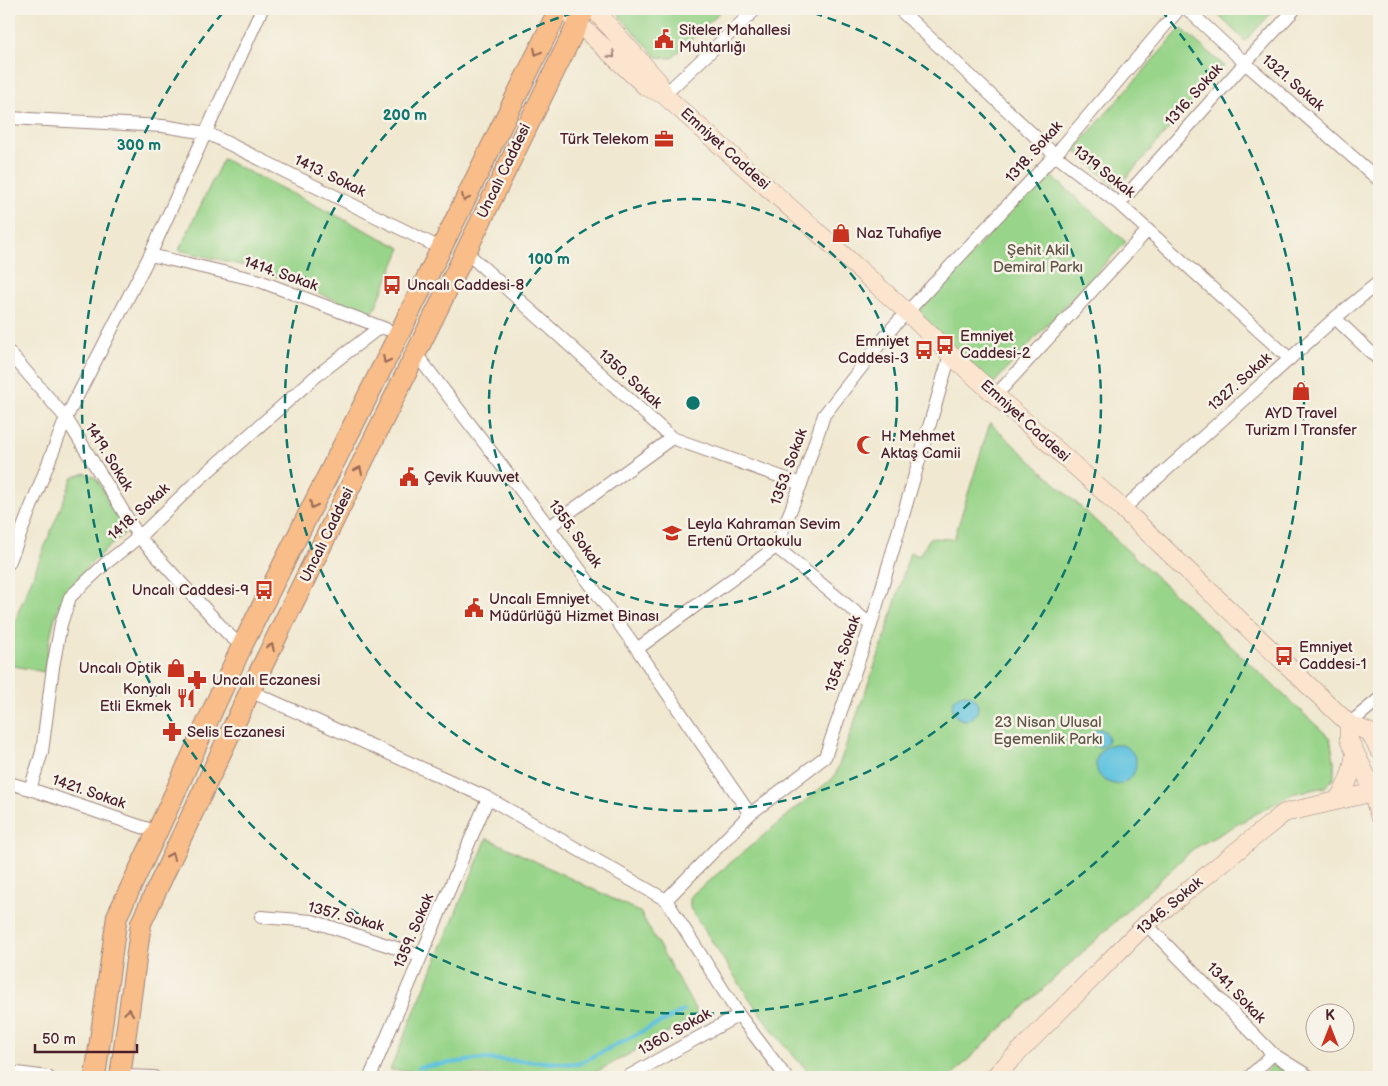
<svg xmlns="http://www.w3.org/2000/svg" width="1388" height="1086" viewBox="0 0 1388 1086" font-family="'Balsamiq Sans',sans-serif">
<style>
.green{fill:#98d489;stroke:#717a5a}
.water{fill:#61c3df;stroke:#567185}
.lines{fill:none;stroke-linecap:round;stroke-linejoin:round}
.stream{stroke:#61c3df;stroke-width:4.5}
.street-casing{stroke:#9d847e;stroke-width:14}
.secondary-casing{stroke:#9d847e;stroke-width:19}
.primary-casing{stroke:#9d847e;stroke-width:22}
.street{stroke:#fff;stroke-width:12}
.secondary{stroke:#fce5cf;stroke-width:18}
.primary{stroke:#f8bd88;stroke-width:20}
.oneway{stroke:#986655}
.oneway2{stroke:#a3827d}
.ring{fill:none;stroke:#0f766e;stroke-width:2.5;stroke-dasharray:9 6}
.labels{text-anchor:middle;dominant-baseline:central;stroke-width:5;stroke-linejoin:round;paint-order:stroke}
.poi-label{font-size:15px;fill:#4a1f2b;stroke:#f7f3e8;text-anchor:start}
.street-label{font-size:15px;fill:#4a1f2b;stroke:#f7f3e8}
.park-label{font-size:15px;fill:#615547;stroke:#f7f3e8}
.centre{fill:#0f766e;stroke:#f7f3e8;stroke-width:2.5}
.ring-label{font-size:15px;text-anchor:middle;font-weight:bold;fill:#0f766e;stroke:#f7f3e8;stroke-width:5;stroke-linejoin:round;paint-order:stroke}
</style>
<rect width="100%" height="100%" fill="#f7f3e8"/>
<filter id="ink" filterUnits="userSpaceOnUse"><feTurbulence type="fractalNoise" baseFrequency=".02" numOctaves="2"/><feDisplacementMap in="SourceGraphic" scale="10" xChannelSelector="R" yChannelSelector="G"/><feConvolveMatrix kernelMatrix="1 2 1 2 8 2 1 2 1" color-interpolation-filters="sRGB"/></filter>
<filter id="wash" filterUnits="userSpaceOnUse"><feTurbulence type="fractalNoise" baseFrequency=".0096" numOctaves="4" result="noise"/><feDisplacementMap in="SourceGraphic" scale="20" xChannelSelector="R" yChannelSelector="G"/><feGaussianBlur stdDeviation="1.12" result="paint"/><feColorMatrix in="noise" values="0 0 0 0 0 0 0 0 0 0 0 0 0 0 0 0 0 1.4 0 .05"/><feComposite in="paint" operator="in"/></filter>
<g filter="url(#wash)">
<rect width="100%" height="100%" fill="#f0e8d0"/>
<path class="green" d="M615 9H723L672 58 657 57 623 20Z
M1212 9H1275L1245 41Z
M1181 28 1224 66 1117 188 1074 150Z
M223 159 401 248 372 315 261 270 179 250Z
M1047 172 1126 242 1057 314 993 384 918 312Z
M990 423 1330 738 1334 760V778L1325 787 1292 794 1193 849 998 1031 950 1077H814C764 1029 729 966 690 908V899L693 894 835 776 884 640 910 552 919 556 930 538 954 539Z
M86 473 96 478 127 531C101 554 71 578 57 612 51 626 47 656 44 672L9 665V635L73 477Z
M487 838 640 912 699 1016 587 1077H503L390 1070Z
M1273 1064 1295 1077H1260Z"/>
<path class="water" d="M952 707a13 13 0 1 1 26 0a13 13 0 1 1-26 0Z
M1090 738a9 9 0 1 1 18 0a9 9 0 1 1-18 0Z
M1096 764a20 20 0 1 1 40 0a20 20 0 1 1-40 0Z"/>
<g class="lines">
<path class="stream" d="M419 1067 483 1059 578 1064 683 1011"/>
</g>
</g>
<g filter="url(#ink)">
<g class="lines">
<g class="street-casing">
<path id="street" d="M899 9 1055 155 1119 204 1290 359
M1187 9 1245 63 1379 180
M664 95 756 9
M9 118 163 126 207 133 440 248
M1119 204 1245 63 1295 9
M465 251 672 438 801 484
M150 255 257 280 386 329
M1335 318 1379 360
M9 352 66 418 139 537 229 635 242 646
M416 354 549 527 637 649 750 814
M996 395 1148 230
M1123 509 1335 318 1379 282
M549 527 672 438
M776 547 871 625
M9 563 66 418 150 255 262 9
M637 649 776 547 801 484 824 415 893 327 1055 155 1179 9
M250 691 488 798 666 900 739 1015 786 1077
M1349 724 1379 699
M9 783 30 789 157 832
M30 789 42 752 53 667 61 624 70 597 106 563 139 537 196 482 315 377 380 327
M666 900 750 814 825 757 871 625 950 355
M261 917 312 921 421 956
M1146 924 1273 1054 1310 1077
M9 1072 48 1077
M120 1076 154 1077
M370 1077 488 798
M627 1077 739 1015
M1249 1077 1273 1054"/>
</g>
<g class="secondary-casing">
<path id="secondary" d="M563 9 645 86 664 95 907 312 956 360 1123 509 1349 724 1369 732 1379 750
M594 9 658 81 664 95
M1349 724V740L1368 779 1379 815
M1336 801C1348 787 1352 771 1355 753
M994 1077 1146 924 1284 813 1379 791"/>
</g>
<g class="primary-casing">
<path id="primary" d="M95 1077 117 916 157 832 242 646 399 334 559 9
M120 1077 141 923 250 691 585 9"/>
</g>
<use href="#street" class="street"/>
<use href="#secondary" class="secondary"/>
<use href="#primary" class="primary"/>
</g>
<defs><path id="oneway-chevron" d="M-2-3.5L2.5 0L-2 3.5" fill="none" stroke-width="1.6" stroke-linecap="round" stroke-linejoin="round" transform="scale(1.25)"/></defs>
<g class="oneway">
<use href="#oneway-chevron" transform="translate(537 52) rotate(116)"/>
<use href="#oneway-chevron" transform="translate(465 198) rotate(116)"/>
<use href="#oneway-chevron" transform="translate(386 360) rotate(117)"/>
<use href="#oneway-chevron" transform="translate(359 470) rotate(-64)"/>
<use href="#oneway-chevron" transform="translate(313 505) rotate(117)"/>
<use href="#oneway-chevron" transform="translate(271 647) rotate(-64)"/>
<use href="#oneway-chevron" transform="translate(171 856) rotate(-66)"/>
<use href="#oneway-chevron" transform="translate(129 1012) rotate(-82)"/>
</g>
<use class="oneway2" href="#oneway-chevron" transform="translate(612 55) rotate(44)"/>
</g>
<g class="ring">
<circle cx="693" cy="403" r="204"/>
<path d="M799 9A408 408 0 1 1 587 9"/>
<path d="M1161 10A611 611 0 1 1 225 10"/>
</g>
<defs>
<g id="civic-bare" transform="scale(1.5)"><path d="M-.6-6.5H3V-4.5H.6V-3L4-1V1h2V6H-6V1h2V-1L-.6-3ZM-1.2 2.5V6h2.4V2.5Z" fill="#c8321e" stroke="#f7f3e8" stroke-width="2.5" paint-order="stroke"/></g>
<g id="office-bare" transform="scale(1.5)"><path d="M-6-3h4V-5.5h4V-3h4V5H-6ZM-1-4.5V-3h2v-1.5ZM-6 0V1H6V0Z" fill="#c8321e" stroke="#f7f3e8" stroke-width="2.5" paint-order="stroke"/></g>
<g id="shop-bare" transform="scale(1.5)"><path d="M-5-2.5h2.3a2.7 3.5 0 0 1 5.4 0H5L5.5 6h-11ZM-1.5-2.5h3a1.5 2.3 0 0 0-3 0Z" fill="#c8321e" stroke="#f7f3e8" stroke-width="2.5" paint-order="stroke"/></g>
<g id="bus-bare" transform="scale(1.5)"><path d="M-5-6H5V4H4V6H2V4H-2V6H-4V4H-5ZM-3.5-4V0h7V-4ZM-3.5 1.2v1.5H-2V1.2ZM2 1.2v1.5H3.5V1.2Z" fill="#c8321e" stroke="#f7f3e8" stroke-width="2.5" paint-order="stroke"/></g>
<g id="mosque-bare" transform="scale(1.5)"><path d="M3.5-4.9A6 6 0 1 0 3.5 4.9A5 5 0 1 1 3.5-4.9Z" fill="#c8321e" stroke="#f7f3e8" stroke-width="2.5" paint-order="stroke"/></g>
<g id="school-bare" transform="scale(1.5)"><path d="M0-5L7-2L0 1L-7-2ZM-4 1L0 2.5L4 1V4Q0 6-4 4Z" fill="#c8321e" stroke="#f7f3e8" stroke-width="2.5" paint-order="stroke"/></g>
<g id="pharmacy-bare" transform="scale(1.5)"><path d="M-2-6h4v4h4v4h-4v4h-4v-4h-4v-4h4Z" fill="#c8321e" stroke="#f7f3e8" stroke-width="2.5" paint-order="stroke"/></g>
<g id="restaurant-bare" transform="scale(1.5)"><path d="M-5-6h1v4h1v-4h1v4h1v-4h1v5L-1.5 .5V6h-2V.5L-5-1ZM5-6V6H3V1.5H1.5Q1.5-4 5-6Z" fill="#c8321e" stroke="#f7f3e8" stroke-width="2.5" paint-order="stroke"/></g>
</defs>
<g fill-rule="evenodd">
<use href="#civic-bare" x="664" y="39"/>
<use href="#office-bare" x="664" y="139"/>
<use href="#shop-bare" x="841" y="233"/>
<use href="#bus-bare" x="392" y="285"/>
<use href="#bus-bare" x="945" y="345"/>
<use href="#bus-bare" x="924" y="350"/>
<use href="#shop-bare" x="1301" y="391"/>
<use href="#mosque-bare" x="866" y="445"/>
<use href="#civic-bare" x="409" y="477"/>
<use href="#school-bare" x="672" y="533"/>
<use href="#bus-bare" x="264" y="590"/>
<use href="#civic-bare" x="474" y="608"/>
<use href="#bus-bare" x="1284" y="656"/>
<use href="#shop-bare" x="176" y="668"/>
<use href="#pharmacy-bare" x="197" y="680"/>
<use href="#restaurant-bare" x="186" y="698"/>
<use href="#pharmacy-bare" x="172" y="732"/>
</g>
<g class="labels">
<g class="poi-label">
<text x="679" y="30">Siteler Mahallesi<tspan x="679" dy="17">Muhtarlığı</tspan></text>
<text x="649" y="139" text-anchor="end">Türk Telekom</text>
<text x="856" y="233">Naz Tuhafiye</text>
<text x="407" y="285">Uncalı Caddesi-8</text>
<text x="960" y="336">Emniyet<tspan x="960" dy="17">Caddesi-2</tspan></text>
<text x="909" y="341" text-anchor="end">Emniyet<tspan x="909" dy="17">Caddesi-3</tspan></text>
<text x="1301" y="413" text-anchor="middle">AYD Travel<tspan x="1301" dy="17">Turizm | Transfer</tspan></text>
<text x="881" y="436">H. Mehmet<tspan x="881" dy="17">Aktaş Camii</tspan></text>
<text x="424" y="477">Çevik Kuuvvet</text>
<text x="687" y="524">Leyla Kahraman Sevim<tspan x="687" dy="17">Ertenü Ortaokulu</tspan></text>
<text x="249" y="590" text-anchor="end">Uncalı Caddesi-9</text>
<text x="489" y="599">Uncalı Emniyet<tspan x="489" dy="17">Müdürlüğü Hizmet Binası</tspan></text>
<text x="1299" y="647">Emniyet<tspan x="1299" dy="17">Caddesi-1</tspan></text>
<text x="161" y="668" text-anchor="end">Uncalı Optik</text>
<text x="212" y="680">Uncalı Eczanesi</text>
<text x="171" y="689" text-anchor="end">Konyalı<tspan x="171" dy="17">Etli Ekmek</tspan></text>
<text x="187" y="732">Selis Eczanesi</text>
</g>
<g class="street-label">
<text transform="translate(1293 83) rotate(41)">1321. Sokak</text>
<text transform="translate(1194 95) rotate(-48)">1316. Sokak</text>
<text transform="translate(725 149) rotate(42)">Emniyet Caddesi</text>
<text transform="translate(1034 152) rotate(-48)">1318. Sokak</text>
<text transform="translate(504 171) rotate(-64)">Uncalı Caddesi</text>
<text transform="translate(1104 172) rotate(38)">1319 Sokak</text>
<text transform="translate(330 176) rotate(26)">1413. Sokak</text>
<text transform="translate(281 274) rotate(19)">1414. Sokak</text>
<text transform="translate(630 379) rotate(42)">1350. Sokak</text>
<text transform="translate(1240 382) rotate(-42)">1327. Sokak</text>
<text transform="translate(1025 421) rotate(42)">Emniyet Caddesi</text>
<text transform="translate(109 457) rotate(58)">1419. Sokak</text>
<text transform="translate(789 467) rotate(-70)">1353. Sokak</text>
<text transform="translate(139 512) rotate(-42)">1418. Sokak</text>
<text transform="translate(575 534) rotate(54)">1355. Sokak</text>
<text transform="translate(327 535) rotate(-64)">Uncalı Caddesi</text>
<text transform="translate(843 654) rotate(-71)">1354. Sokak</text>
<text transform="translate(89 792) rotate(19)">1421. Sokak</text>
<text transform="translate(1170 906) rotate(-40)">1346. Sokak</text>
<text transform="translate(346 917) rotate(15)">1357. Sokak</text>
<text transform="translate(414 931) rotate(-67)">1359. Sokak</text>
<text transform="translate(1236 993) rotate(46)">1341. Sokak</text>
<text transform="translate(675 1032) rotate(-29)">1360. Sokak</text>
</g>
<g class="park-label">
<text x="1038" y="250">Şehit Akil<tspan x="1038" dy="17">Demiral Parkı</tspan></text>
<text x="1048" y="722">23 Nisan Ulusal<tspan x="1048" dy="17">Egemenlik Parkı</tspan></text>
</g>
</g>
<circle cx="693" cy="403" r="8" class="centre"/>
<g class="ring-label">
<text x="405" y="120">200 m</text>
<text x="139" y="150">300 m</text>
<text x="549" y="264">100 m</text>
</g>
<rect width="1388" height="1086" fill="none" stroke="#f7f3e8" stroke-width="30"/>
<g transform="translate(1330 1028)"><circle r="24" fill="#f7f3e8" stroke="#b29e9c"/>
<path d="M0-4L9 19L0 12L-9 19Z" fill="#c8321e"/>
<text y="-8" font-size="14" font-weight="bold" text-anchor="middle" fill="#4a1f2b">K</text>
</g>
<path d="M35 1044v8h102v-8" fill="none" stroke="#4a1f2b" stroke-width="2.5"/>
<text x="42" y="1044" font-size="15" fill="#4a1f2b" stroke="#f7f3e8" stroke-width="4" paint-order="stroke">50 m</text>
</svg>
